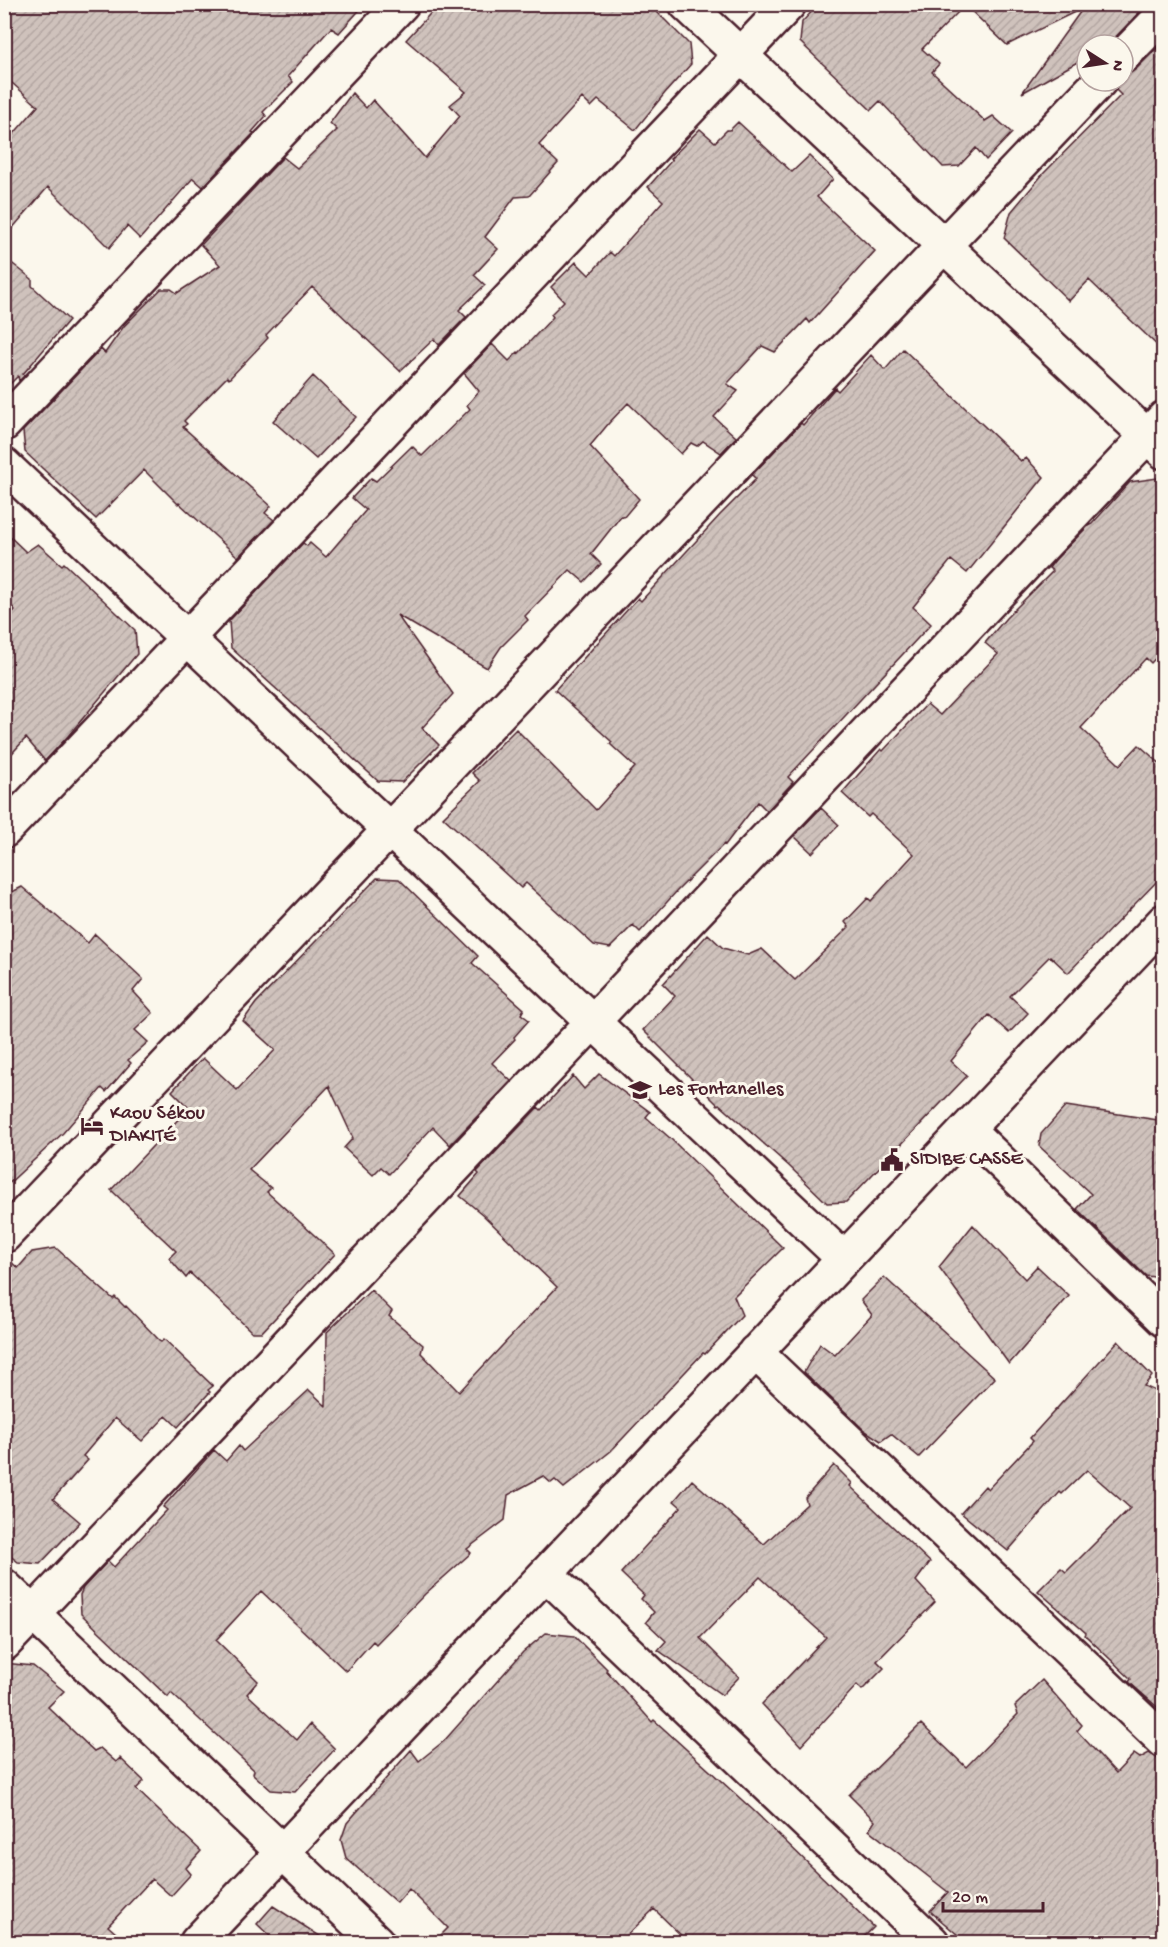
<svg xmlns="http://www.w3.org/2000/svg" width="1168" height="1947" viewBox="0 0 1168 1947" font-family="'Gochi Hand',sans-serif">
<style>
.building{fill:url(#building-hatch);stroke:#4a1f2b;stroke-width:1.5}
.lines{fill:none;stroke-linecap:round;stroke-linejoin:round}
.street-casing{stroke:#4a1f2b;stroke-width:38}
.secondary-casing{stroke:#4a1f2b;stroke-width:38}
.street{stroke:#fbf7ec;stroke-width:33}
.secondary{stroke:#fbf7ec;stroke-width:33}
.labels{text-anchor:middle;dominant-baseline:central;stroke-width:6;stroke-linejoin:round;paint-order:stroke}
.poi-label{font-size:20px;fill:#4a1f2b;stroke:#fbf7ec;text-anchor:start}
</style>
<defs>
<pattern id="building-hatch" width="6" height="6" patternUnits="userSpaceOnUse" patternTransform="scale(1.5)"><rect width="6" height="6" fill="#cfc2bc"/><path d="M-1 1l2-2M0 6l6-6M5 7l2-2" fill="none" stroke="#b3a6a2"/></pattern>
</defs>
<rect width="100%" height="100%" fill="#fbf7ec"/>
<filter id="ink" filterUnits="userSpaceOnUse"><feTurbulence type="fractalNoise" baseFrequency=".0167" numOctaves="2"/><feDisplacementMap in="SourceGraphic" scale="12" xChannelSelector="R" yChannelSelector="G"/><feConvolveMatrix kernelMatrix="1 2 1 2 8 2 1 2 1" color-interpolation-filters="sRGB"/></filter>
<g filter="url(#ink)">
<path class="building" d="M4 4H365L339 33 331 28 288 76 293 82 263 112 266 116 252 132 254 133 203 187 193 178 140 239 127 226 109 248 48 187 4 238V145L38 106 4 76Z
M439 4H649L689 44 691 64 665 93 635 130 598 100 591 107 582 98 539 145 558 163 529 196 515 197 485 237 498 249 474 275 485 285 459 310 466 317 439 345 434 339 400 371 312 287 266 335 268 338 229 379 227 377 184 421 187 424 183 427 271 506 265 513 274 520 238 557 179 503 178 504 144 470 96 519 25 452 23 431 101 349 105 353 124 326 161 289H171L177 293 220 265 201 245 283 157 297 168 337 130 330 123 352 93 366 108 373 100 425 158 460 116 450 105 466 92 406 40Z
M819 4H1147L1108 45H1087V65L1081 60 1022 93 1083 8 1007 45 965 5 922 49 939 64 932 72 985 121 993 116 1012 133 986 160 976 148 959 166 943 167 880 101 871 110 800 42 802 22Z
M1164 41V352L1089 280 1069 301 1004 238 1011 212 1043 174 1121 95 1116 90 1118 81H1123V74H1129L1136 69Z
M738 122 792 172 809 156 833 179 817 197 875 251 810 323 807 319 775 352 762 346 727 384 738 391 714 417 736 437 721 453 703 441 697 446 691 443 681 454 628 403 609 423 590 446 639 499 624 517 621 516 591 554 601 564 584 582 570 570 525 616 528 620 501 647 487 668 397 615 453 694 422 728 439 745 402 782 378 781 231 648 229 621 303 543 307 546 310 543 326 557 366 510 352 498 371 478 376 481 412 446 422 456 470 409 467 405 479 391 464 373 492 344 509 361 518 352 519 353 553 317 551 314 564 301 551 287 576 262 589 275 610 252 614 256 663 201 648 187 672 160 670 159 700 129 715 142 727 130H730Z
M4 257 32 279V286L69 320 23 374 25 375 19 381 18 376 4 390Z
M903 349 1021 461 1026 458 1044 477 967 573 951 560 913 607 931 624 788 777 793 782 767 811 758 802 725 845 724 844 676 892 640 932 633 925 610 948 594 945 526 883 521 888 443 817 480 781 472 773 516 729 596 810 635 767 610 744 612 742 555 690 638 598 641 601 720 515 756 479 752 475 801 423 803 425 835 388 838 391 871 355 885 370Z
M313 376 356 417 316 459 273 421Z
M1164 477V649L1151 663 1146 658 1081 728 1120 765 1139 745 1164 767V874L1068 973 1050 956 1010 996 1028 1013 1009 1033 989 1015 951 1061 967 1076 846 1202 827 1203 789 1166 719 1104 718 1105 643 1030 675 996 663 984 708 934 723 948 748 955 762 949 795 980 849 927 845 922 868 898 871 901 914 854 871 814 868 817 842 793 881 749 883 751 927 704 940 715 998 654 985 643 1006 618 1053 571 1049 568 1055 560 1090 524 1091 525 1130 482Z
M4 531 26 552 38 544 62 565 64 563 135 630 137 654 68 736 45 761 26 738 4 762V622L15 610 4 597Z
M821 808 839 825 812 853 794 836Z
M377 878 399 879 478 956 472 963 524 1009 521 1014 529 1020 514 1037 515 1039 492 1063 511 1081 450 1145 433 1127 389 1174 381 1167 373 1175 344 1148 353 1138 329 1086 249 1170 271 1188 267 1192 335 1254 262 1332H252L190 1273 186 1278 169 1258 176 1251 111 1190 189 1108 172 1091 203 1058 237 1090 275 1050 243 1021 256 1003Z
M22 887 88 943 95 934 143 979 133 991 153 1013 135 1030 148 1042 128 1060 131 1063 106 1092 102 1088 63 1133 4 1188V896Z
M599 1074 650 1112 646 1117 671 1139 783 1248 734 1296 742 1315 705 1354 703 1353 611 1451 564 1488 555 1480 551 1483 543 1476 508 1495 505 1520 467 1549 471 1553 425 1594 376 1644 373 1641 346 1671 261 1591 216 1640 258 1681 247 1694 297 1740 310 1724 335 1749 295 1792 271 1790 253 1774 254 1770 171 1693 168 1697 81 1614 80 1595 83 1588 108 1561 114 1567 167 1510 163 1507 214 1450 226 1461 239 1446 243 1451 309 1390 326 1406 327 1332 371 1290 392 1311 389 1316 423 1345 421 1353 459 1392 557 1287 482 1214 460 1196 479 1174 477 1172 538 1107 541 1110 573 1076 584 1089Z
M1066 1106 1164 1121V1278L1146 1276 1077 1209 1091 1194 1039 1146 1041 1134Z
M973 1225 1025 1279 1037 1266 1069 1296 1009 1364 939 1267Z
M56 1248 113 1299 115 1297 125 1307 126 1306 161 1342 164 1339 213 1386 208 1390 210 1392 178 1427 166 1416 142 1441 115 1418 83 1456 88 1460 53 1499 80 1522 40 1564 18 1562 4 1551V1256L18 1268 32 1252Z
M884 1277 995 1378 919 1457 891 1434 881 1441 864 1430 804 1372 820 1344 835 1355 872 1315 861 1300Z
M1118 1341 1152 1376 1144 1386 1164 1395V1713L1129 1682 1131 1679 1085 1635 1086 1633 1038 1591 1061 1568 1066 1572 1130 1508 1087 1470 1062 1494 1060 1492 1008 1551 961 1513 985 1486 988 1489 1033 1441 1030 1438Z
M834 1465 852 1483 850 1486 930 1562 916 1581 935 1602 877 1661 884 1668 862 1690 857 1685 801 1746 762 1704 826 1637 760 1577 700 1638 739 1677 722 1695 658 1650 666 1641 646 1622 654 1612 641 1599 644 1595 621 1573 681 1507 674 1501 692 1480 764 1544 807 1504 805 1498Z
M546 1633 574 1636 607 1669 606 1670 652 1722 654 1720 753 1810 874 1927 859 1942H688L654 1909 620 1942H434L448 1928 409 1889 397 1903 346 1858 341 1840 347 1823 411 1750 419 1761 444 1741 523 1652Z
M4 1663 33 1666 64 1691 48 1707 94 1751 100 1748 116 1762 120 1758 144 1781 136 1789 201 1851 186 1868 191 1874 171 1896 152 1879 108 1926 126 1942H4Z
M1042 1680 1082 1725 1077 1731 1116 1773 1134 1754 1140 1758 1149 1753 1159 1759H1164V1942H966L930 1911 948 1892 869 1830 875 1821 849 1795 921 1724 966 1767 1018 1714 1015 1706Z
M273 1906 329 1942H276L257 1924Z"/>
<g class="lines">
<g class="street-casing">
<path id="street" d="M686 4 1164 452
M1123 56 1164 14
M4 424 402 4
M4 465 844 1259
M4 831 789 4
M967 1129 1164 1320
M4 1236 1100 81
M755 1352 1164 1741
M546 1574 932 1942
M4 1644 1164 418
M197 1942 1164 921"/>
</g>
<g class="secondary-casing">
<path id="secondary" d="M4 1586 377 1942"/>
</g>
<use href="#street" class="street"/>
<use href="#secondary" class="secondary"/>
</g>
</g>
<defs>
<g id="school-bare" transform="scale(1.8)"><path d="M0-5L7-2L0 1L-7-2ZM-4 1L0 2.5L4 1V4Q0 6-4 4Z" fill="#4a1f2b" stroke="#fbf7ec" stroke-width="2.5" paint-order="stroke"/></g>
<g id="hotel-bare" transform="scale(1.8)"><path d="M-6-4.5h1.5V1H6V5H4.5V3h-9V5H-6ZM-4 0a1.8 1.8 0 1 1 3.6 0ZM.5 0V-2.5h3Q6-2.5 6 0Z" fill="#4a1f2b" stroke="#fbf7ec" stroke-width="2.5" paint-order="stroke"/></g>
<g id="civic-bare" transform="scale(1.8)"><path d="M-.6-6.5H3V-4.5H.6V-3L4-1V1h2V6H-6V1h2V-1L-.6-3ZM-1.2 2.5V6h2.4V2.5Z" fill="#4a1f2b" stroke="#fbf7ec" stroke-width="2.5" paint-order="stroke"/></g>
</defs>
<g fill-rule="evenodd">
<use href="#school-bare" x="640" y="1090"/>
<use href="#hotel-bare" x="92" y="1126"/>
<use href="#civic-bare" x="892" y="1160"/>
</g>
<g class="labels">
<g class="poi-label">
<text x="658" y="1090">Les Fontanelles</text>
<text x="110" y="1114">Kaou Sékou<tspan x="110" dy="23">DIAKITÉ</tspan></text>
<text x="910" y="1160">SIDIBE CASSE</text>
</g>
</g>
<rect width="1168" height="1947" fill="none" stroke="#fbf7ec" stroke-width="24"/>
<rect x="12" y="12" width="1144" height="1923" fill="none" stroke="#4a1f2b" stroke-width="2" filter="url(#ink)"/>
<g transform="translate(1105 63) rotate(102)"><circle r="28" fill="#fbf7ec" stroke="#b4a19f" stroke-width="1.5"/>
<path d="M0-4.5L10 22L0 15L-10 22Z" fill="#4a1f2b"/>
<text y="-9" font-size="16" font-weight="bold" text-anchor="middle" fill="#4a1f2b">N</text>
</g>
<path d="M943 1902v9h100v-9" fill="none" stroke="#4a1f2b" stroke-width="3"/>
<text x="952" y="1902" font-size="18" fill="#4a1f2b" stroke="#fbf7ec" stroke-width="4.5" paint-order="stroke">20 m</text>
</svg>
